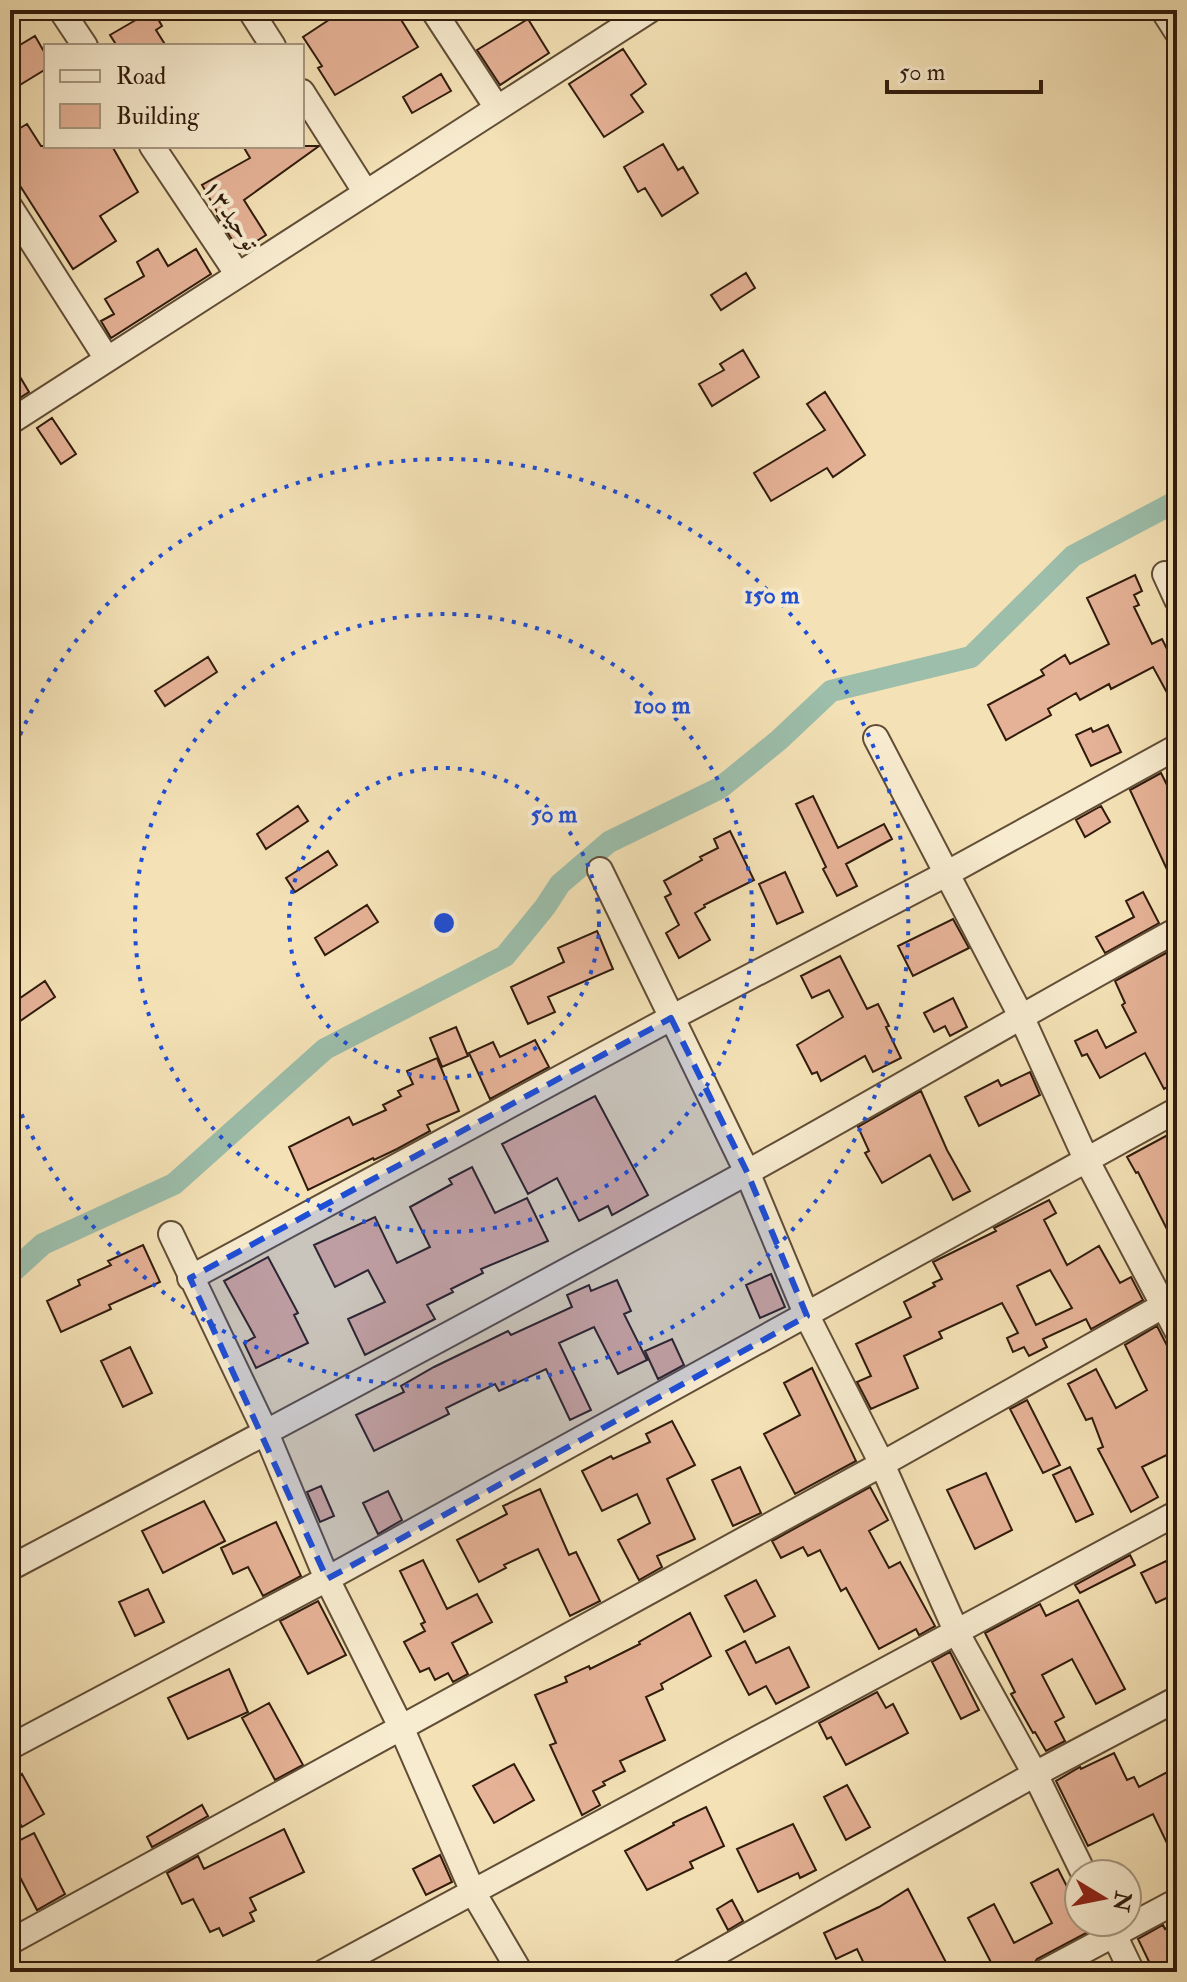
<svg xmlns="http://www.w3.org/2000/svg" width="1187" height="1982" viewBox="0 0 1187 1982" font-family="'IM FELL Double Pica',Amiri,serif">
<style>
.lines{fill:none;stroke-linecap:round;stroke-linejoin:round}
.canal{stroke:#9cbeab;stroke-width:22}
.building{fill:#e6b297;stroke:#301b0c;stroke-width:2;fill-rule:evenodd}
.street-casing{stroke:#614d36;stroke-width:28}
.street{stroke:#f8ecd0;stroke-width:24}
.marked{fill:#1d4ed8;fill-opacity:0.2;stroke:#1d4ed8;stroke-width:6;stroke-dasharray:16 10;stroke-linejoin:round}
.ring{fill:none;stroke:#1d4ed8;stroke-width:4;stroke-dasharray:4 8}
.labels{text-anchor:middle;dominant-baseline:central;stroke-width:8;stroke-linejoin:round;paint-order:stroke}
.street-label{font-size:26px;fill:#301b0c;stroke:#f8ecd0}
.centre{fill:#1d4ed8;stroke:#f8ecd0;stroke-width:4}
.ring-label{font-size:24px;text-anchor:middle;font-weight:bold;fill:#1d4ed8;stroke:#f8ecd0;stroke-width:8;stroke-linejoin:round;paint-order:stroke}
</style>
<rect width="100%" height="100%" fill="#f4e2b6"/>
<filter id="stains"><feTurbulence type="fractalNoise" baseFrequency=".0025" numOctaves="4"/><feColorMatrix values="0 0 0 0 .2 0 0 0 0 .09 0 0 0 0 .02 0 0 0 .5 -.17"/></filter>
<radialGradient id="worn" r=".72"><stop offset=".6" stop-color="#630" stop-opacity="0"/><stop offset="1" stop-color="#630" stop-opacity=".3"/></radialGradient>
<g class="lines">
<path class="canal" d="M10 1274 43 1244 174 1184 325 1049 505 956 545 907 560 884 609 842 720 788 779 740 831 691 971 657 1073 556 1177 501"/>
</g>
<path class="building" d="M153 10 162 26 156 30 166 46H117L110 35Z
M344 10H395L418 47 335 95 318 68 322 66 303 37Z
M528 19 549 53 500 85 477 50Z
M35 36 46 55V69L10 91V51Z
M623 49 646 84 631 95 643 112 604 137 569 84Z
M441 74 451 91 412 113 403 97Z
M27 124 41 146H112L138 192 100 216 116 241 73 269 10 170V134Z
M663 144 678 170 683 167 698 193 662 216 645 188 638 192 624 167Z
M243 146H319L244 200 266 235 240 252 217 216 219 215 202 185 250 158Z
M158 249 168 266 196 249 211 274 111 338 101 321 114 314 105 299 144 276 137 262Z
M746 273 755 288 721 310 711 295Z
M743 350 759 377 712 406 699 384 724 370 720 364Z
M10 360 29 392 10 404Z
M825 392 865 455 833 477 827 468 771 501 754 473 825 430 807 404Z
M52 418 76 454 61 464 37 428Z
M1135 575 1142 591 1134 595 1139 605 1134 607 1152 644 1162 639 1177 669V711L1153 667 1111 689 1109 684 1080 700 1076 693 1048 709 1051 715 1006 740 988 705 1044 675 1041 670 1065 655 1070 664 1109 644 1087 598Z
M208 657 217 672 165 706 155 691Z
M1108 725 1121 752 1091 766 1076 735 1091 728 1093 732Z
M1161 773 1177 805V891L1130 790Z
M813 796 838 848 884 824 892 839 846 864 857 886 837 896 823 869 826 867 796 804Z
M298 806 308 821 266 849 257 834Z
M1101 806 1110 822 1085 837 1076 820Z
M730 831 754 880 704 905 705 907 695 913 710 940 679 958 666 933 679 925 665 897 671 894 664 881 702 860 700 857 718 848 714 839Z
M328 851 337 865 295 892 286 878Z
M785 872 803 912 777 924 759 884Z
M1143 892 1159 923 1105 953 1096 937 1134 917 1126 901Z
M367 905 378 922 325 955 315 938Z
M953 919 969 948 913 976 898 946Z
M597 931 613 969 548 997 555 1012 528 1024 511 987 564 962 558 948Z
M1177 947V1047L1168 1052 1177 1068V1082L1164 1089 1145 1053 1100 1078 1087 1054 1082 1056 1075 1041 1097 1030 1106 1048 1136 1032 1122 1005 1125 1003 1115 981Z
M840 956 867 1009 878 1004 889 1026 886 1027 901 1058 873 1072 865 1056 821 1081 817 1072 812 1074 797 1045 843 1017 829 990 812 998 801 976Z
M45 981 55 997 10 1028V1005Z
M953 998 967 1027 950 1036 945 1026 934 1032 924 1013Z
M456 1027 468 1056 442 1067 430 1038Z
M535 1040 549 1067 490 1099 469 1053 493 1042 500 1057Z
M437 1058 459 1111 427 1125 430 1131 397 1149 374 1160 373 1158 308 1190 289 1147 349 1117 353 1125 386 1110 383 1105 401 1096 398 1091 413 1084 407 1071Z
M1030 1072 1040 1095 979 1126 965 1097 998 1080 1001 1086Z
M921 1091 947 1150 970 1191 953 1200 930 1155 882 1183 865 1153 869 1151 858 1127Z
M595 1096 648 1195 612 1215 608 1206 579 1221 557 1178 528 1194 502 1144Z
M1177 1130V1249L1138 1172 1136 1173 1127 1157Z
M472 1167 495 1213 527 1198 548 1241 481 1269 483 1273 451 1289 453 1292 427 1305 435 1319 365 1355 348 1319 385 1302 368 1270 335 1287 314 1245 375 1217 397 1263 430 1247 410 1207 452 1184 449 1179Z
M1049 1200 1056 1213 1044 1220 1067 1265 1099 1246 1120 1283 1131 1277 1143 1300 1091 1329 1086 1319 1043 1339 1047 1347 1029 1356 1024 1347 1013 1352 1007 1338 1018 1333 1002 1303 939 1332 942 1338 904 1356 918 1388 871 1409 857 1382 871 1376 856 1344 911 1317 904 1302 935 1286 933 1283 942 1279 933 1262 996 1231 994 1228ZM1050 1270 1072 1308 1036 1325 1017 1286Z
M143 1245 160 1282 109 1305 111 1309 61 1332 47 1301 80 1285 78 1280 111 1265 108 1261Z
M268 1257 298 1313 294 1315 308 1343 256 1368 244 1343 255 1337 224 1281Z
M771 1274 785 1307 760 1318 746 1285Z
M617 1280 631 1311 624 1314 647 1360 618 1374 594 1327 559 1343 591 1410 570 1420 546 1369 499 1391 495 1384 446 1408 449 1414 374 1451 356 1415 404 1392 401 1386 434 1367 508 1331 511 1335 572 1307 567 1295 589 1285 591 1291Z
M1157 1326 1177 1365V1450L1142 1467 1158 1497 1131 1512 1098 1449 1103 1447 1092 1418 1086 1420 1068 1384 1096 1369 1116 1408 1147 1390 1125 1345Z
M672 1339 684 1365 658 1379 645 1351Z
M130 1347 152 1393 123 1407 101 1361Z
M812 1368 856 1461 795 1494 764 1434 800 1415 784 1383Z
M1027 1400 1060 1465 1043 1473 1010 1409Z
M672 1421 695 1465 667 1479 695 1539 657 1556 662 1567 639 1580 618 1540 650 1523 637 1494 602 1511 582 1471 611 1456 613 1459 650 1442 646 1434Z
M740 1467 761 1513 733 1526 712 1480Z
M1070 1467 1093 1514 1076 1522 1053 1475Z
M986 1473 1012 1530 975 1549 947 1490Z
M321 1486 334 1516 320 1522 307 1492Z
M870 1487 888 1520 869 1531 889 1568 900 1562 935 1626 919 1635 916 1629 879 1649 846 1588 841 1591 820 1550 808 1556 803 1547 781 1558 772 1541Z
M540 1489 569 1555 576 1552 600 1601 570 1616 538 1549 504 1565 506 1568 479 1582 457 1540 507 1514 503 1506Z
M388 1491 402 1520 378 1534 363 1503Z
M204 1501 225 1541 163 1573 142 1531Z
M276 1522 301 1576 263 1596 248 1567 233 1574 221 1548Z
M1130 1555 1135 1565 1080 1593 1075 1585Z
M423 1560 447 1609 477 1594 492 1622 452 1643 468 1674 453 1682 448 1673 435 1680 429 1668 420 1672 404 1642 425 1631 421 1624 425 1622 400 1571Z
M1166 1561 1169 1567 1177 1563V1593L1156 1603 1141 1573Z
M756 1580 775 1616 744 1632 725 1596Z
M148 1589 164 1622 135 1636 119 1602Z
M1078 1600 1125 1689 1096 1704 1072 1659 1042 1675 1064 1717 1055 1722 1065 1741 1046 1751 1035 1732 1033 1733 1011 1694 1015 1692 985 1633 1040 1604 1046 1616Z
M318 1601 346 1655 308 1674 280 1621Z
M690 1613 711 1656 661 1684 663 1689 646 1697 665 1740 620 1761 625 1771 603 1782 605 1785 593 1791 600 1805 582 1815 550 1745 556 1743 535 1695 567 1682 565 1677 589 1666 590 1669 640 1644 639 1642Z
M745 1641 756 1663 789 1647 809 1687 776 1704 766 1686 749 1695 726 1651Z
M950 1652 979 1710 961 1719 932 1662Z
M229 1669 248 1712 188 1739 168 1698Z
M877 1692 886 1708 893 1704 908 1733 846 1765 831 1737 827 1739 819 1723Z
M269 1703 303 1765 275 1780 242 1718Z
M1114 1753 1127 1780 1134 1777 1139 1787 1177 1767V1864L1153 1814 1088 1846 1056 1781 1080 1767 1081 1769Z
M514 1764 534 1800 494 1823 473 1786Z
M22 1774 44 1814 22 1827 10 1807V1781Z
M847 1785 870 1827 846 1840 824 1797Z
M202 1805 208 1816 152 1847 147 1837Z
M706 1807 724 1846 690 1862 693 1868 647 1890 625 1851 674 1825 673 1823Z
M793 1824 816 1870 800 1878 798 1873 758 1892 737 1849Z
M284 1829 304 1872 250 1898 256 1910 250 1913 254 1921 223 1936 219 1928 210 1932 193 1899 182 1904 167 1873 198 1856 204 1869Z
M34 1833 65 1894 37 1910 10 1858V1845Z
M440 1855 452 1882 426 1895 413 1869Z
M1058 1869 1079 1910V1922H1085L1090 1931 1037 1959 1029 1971 1025 1963 1009 1972H996L968 1918 994 1904 1014 1943 1052 1923 1031 1883Z
M908 1889 951 1972H868L857 1949 836 1959 824 1933 879 1907Z
M732 1900 743 1921 728 1930 717 1909Z
M1177 1922V1972H1154L1138 1939 1163 1925 1165 1929Z"/>
<g class="lines">
<g class="street-casing">
<path id="street" d="M61 10 85 46
M250 10 273 46
M433 10 497 108
M1163 10 1177 32
M302 92 366 193
M152 146 238 275
M10 207 107 359
M10 422 650 10
M1165 574 1177 600
M876 738 1021 1016 1086 1159 1177 1331
M600 870 747 1172 807 1316 882 1464 957 1633 1035 1774 1084 1874
M171 1234 266 1433 327 1579 401 1727 473 1892 520 1972
M190 1278 671 1018 946 874 1177 747
M10 1568C256 1438 502 1307 746 1173 890 1093 1032 1009 1177 930
M10 1747 327 1579 1177 1110
M1108 1922 1132 1972
M10 1942 882 1464 1177 1298
M324 1972 1177 1513
M683 1972 1035 1774 1177 1699
M1044 1972 1177 1901"/>
</g>
<use href="#street" class="street"/>
</g>
<path class="marked" d="M671 1018 747 1172 807 1316 327 1579 190 1278Z"/>
<g class="ring">
<circle cx="444" cy="923" r="155"/>
<circle cx="444" cy="923" r="309"/>
<path d="M11 757A464 464 0 1 1 11 1089"/>
</g>
<g class="labels">
<g class="street-label">
<text transform="translate(231 215) rotate(56)">توحید۱۳</text>
</g>
</g>
<circle cx="444" cy="923" r="12" class="centre"/>
<g class="ring-label">
<text x="772" y="603">150 m</text>
<text x="662" y="713">100 m</text>
<text x="554" y="822">50 m</text>
</g>
<rect width="1187" height="1982" fill="none" stroke="#f4e2b6" stroke-width="40"/>
<rect x="12" y="12" width="1163" height="1958" fill="none" stroke="#301b0c" stroke-width="4"/>
<rect x="20" y="20" width="1147" height="1942" fill="none" stroke="#301b0c" stroke-width="2"/>
<rect x="44" y="44" width="260" height="104" fill="#f8ecd0" stroke="#a89882" stroke-width="2"/>
<rect x="60" y="70" width="40" height="12" fill="#f8ecd0" stroke="#a89882" stroke-width="2"/>
<text x="116" y="84" font-size="24" fill="#301b0c">Road</text>
<rect x="60" y="104" width="40" height="24" fill="#e6b297" stroke="#a89882" stroke-width="2"/>
<text x="116" y="124" font-size="24" fill="#301b0c">Building</text>
<g transform="translate(1103 1898) rotate(100)"><circle r="38" fill="#f8ecd0" stroke="#a89882" stroke-width="2"/>
<path d="M0-6L14 30L0 20L-14 30Z" fill="#8f2418"/>
<text y="-12" font-size="22" font-weight="bold" text-anchor="middle" fill="#301b0c">N</text>
</g>
<path d="M887 80v12h154v-12" fill="none" stroke="#301b0c" stroke-width="4"/>
<text x="899" y="80" font-size="24" fill="#301b0c" stroke="#f8ecd0" stroke-width="6" paint-order="stroke">50 m</text>
<rect width="100%" height="100%" filter="url(#stains)"/>
<rect width="100%" height="100%" fill="url(#worn)"/>
</svg>
